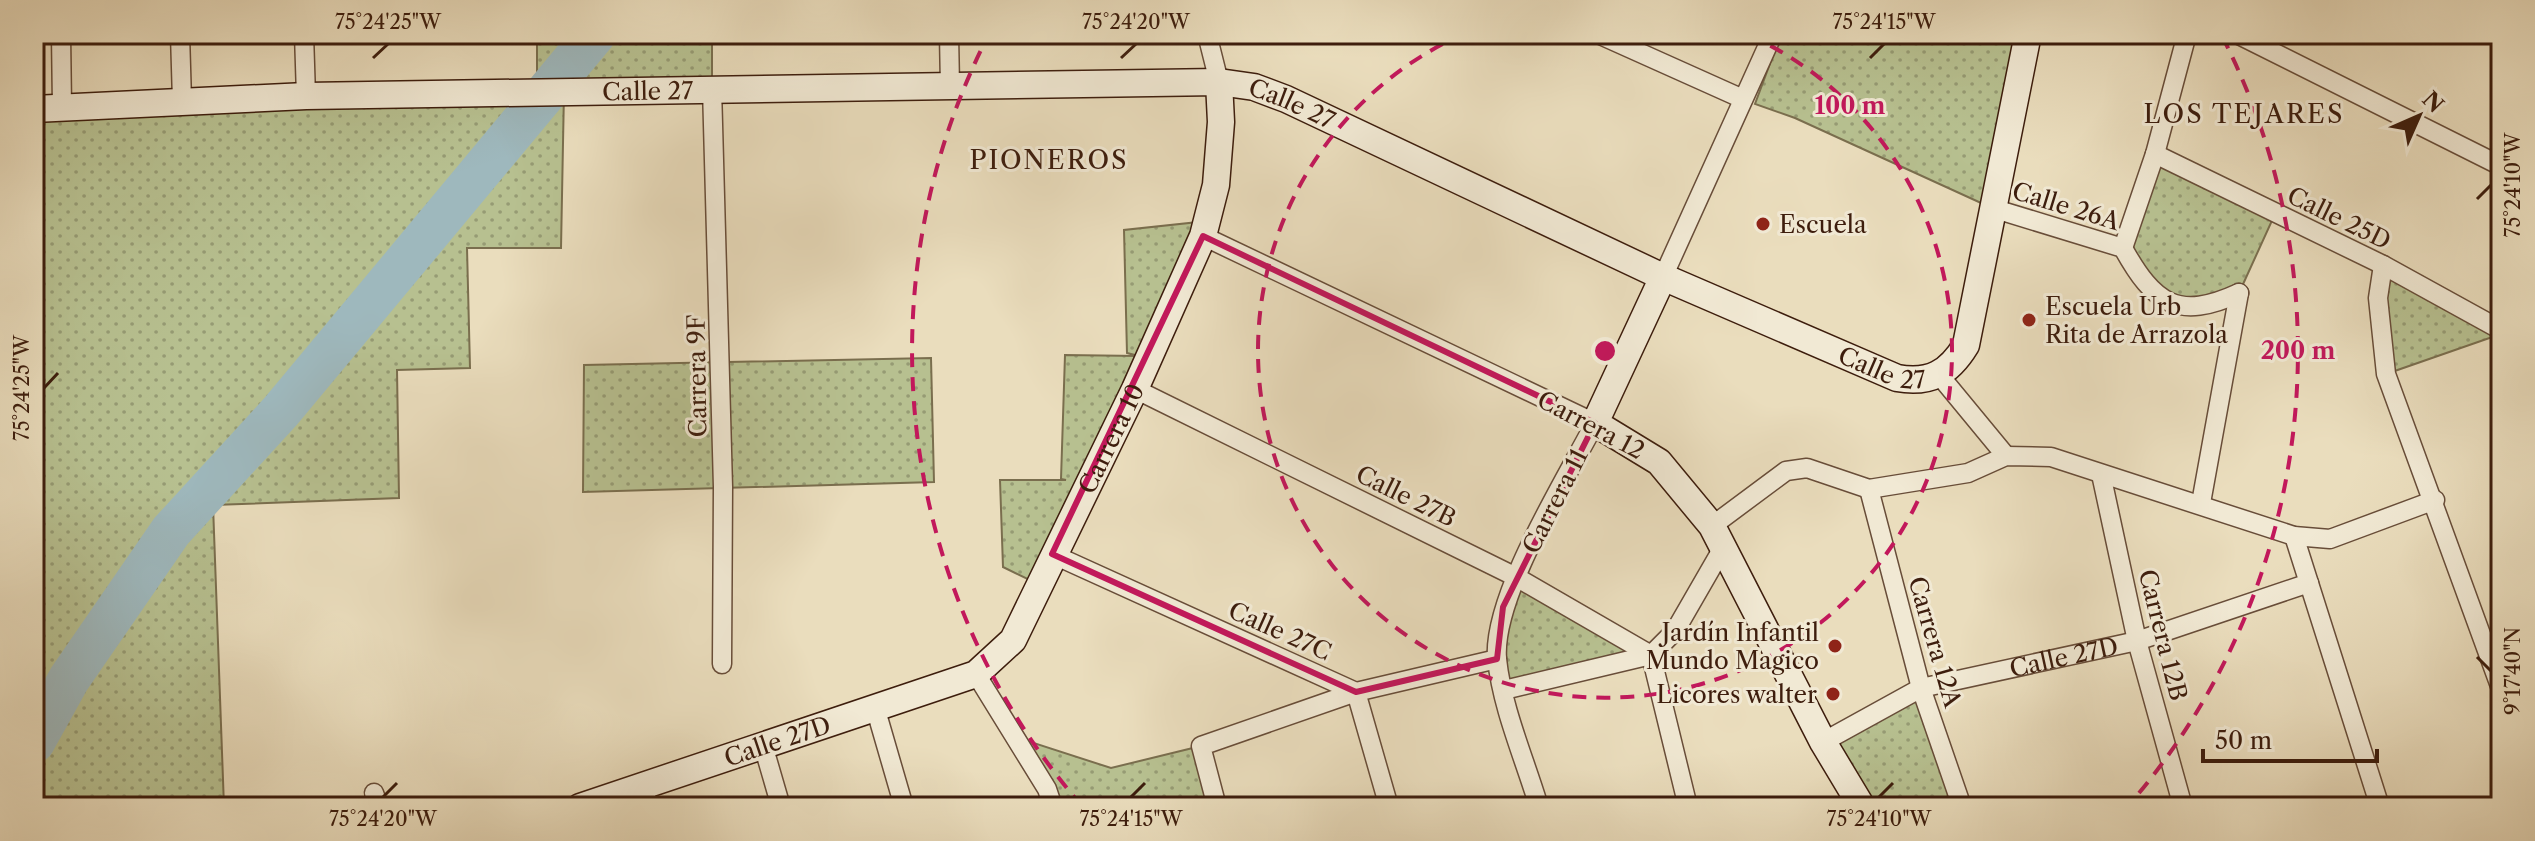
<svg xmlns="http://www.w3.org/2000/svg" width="2535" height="841" viewBox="0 0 2535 841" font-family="'Libre Caslon Text',serif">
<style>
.park{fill:url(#park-dots);stroke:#7a6e4e;stroke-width:2}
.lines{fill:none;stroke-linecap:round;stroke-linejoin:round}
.river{stroke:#9eb8bd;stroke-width:42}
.street-casing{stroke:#684d39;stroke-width:21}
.secondary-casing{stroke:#3d1d0d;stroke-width:29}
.street{stroke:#f1e9d4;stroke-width:18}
.secondary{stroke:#f1e9d4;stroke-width:26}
.marked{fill:none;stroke:#c2185b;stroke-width:6;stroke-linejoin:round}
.ticks{fill:none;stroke:#3d1d0d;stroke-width:3}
.ring{fill:none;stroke:#c2185b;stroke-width:4;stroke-dasharray:14 10}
.poi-dot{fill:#8f2418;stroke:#f1e9d4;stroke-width:3}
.labels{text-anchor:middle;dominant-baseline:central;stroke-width:6;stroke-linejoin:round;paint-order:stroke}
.street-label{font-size:24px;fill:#3d1d0d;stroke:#f1e9d4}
.poi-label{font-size:24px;fill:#3d1d0d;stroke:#f1e9d4;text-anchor:start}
.neighbourhood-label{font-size:26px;letter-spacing:2px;fill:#3d1d0d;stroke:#f1e9d4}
.centre{fill:#c2185b;stroke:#f1e9d4;stroke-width:4}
.ring-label{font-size:24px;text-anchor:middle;font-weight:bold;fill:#c2185b;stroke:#f1e9d4;stroke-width:6;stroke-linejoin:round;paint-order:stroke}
.neatline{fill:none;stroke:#3d1d0d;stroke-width:3}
.ticks-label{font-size:20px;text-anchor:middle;fill:#3d1d0d}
</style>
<defs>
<pattern id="park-dots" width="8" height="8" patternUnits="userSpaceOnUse" patternTransform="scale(2)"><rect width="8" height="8" fill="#b7c090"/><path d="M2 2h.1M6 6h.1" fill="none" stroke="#969b74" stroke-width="1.8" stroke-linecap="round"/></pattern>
</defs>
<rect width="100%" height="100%" fill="#eaddbd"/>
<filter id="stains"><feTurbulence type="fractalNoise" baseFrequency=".0025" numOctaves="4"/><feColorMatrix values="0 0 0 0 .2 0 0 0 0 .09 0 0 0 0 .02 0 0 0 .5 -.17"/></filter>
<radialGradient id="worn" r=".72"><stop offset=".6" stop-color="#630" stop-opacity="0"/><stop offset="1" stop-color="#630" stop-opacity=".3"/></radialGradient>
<path class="park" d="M537 34H712V88L564 91 561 248H467L470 368 397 370 399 498 213 505 224 807H34V109L537 91Z
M1781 34H2024L1992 208 1795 118 1755 104Z
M2155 154 2275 214 2239 293 2171 304 2123 248Z
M1208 221 1040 585 1003 567 1000 480H1066L1061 479 1065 355 1139 356 1127 353 1124 230Z
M2383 265 2501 334 2386 374Z
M931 358 934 482 583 492 584 365Z
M1518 584 1651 655 1504 690 1503 607Z
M1921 688 1962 807H1862L1823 742Z
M1015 737 1111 768 1201 746 1217 807H1053Z"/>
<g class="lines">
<path class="river" d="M34 742 69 679 171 531 281 411 595 34"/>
<g class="street-casing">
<g id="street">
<path d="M61 34 62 107"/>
<path d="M180 34 182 101"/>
<path d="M304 34 306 96"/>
<path d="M949 34 950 87"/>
<path d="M1207 34 1219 82"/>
<path d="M1598 34 1743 99"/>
<path d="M2237 34 2501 166"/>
<path d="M712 88 723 487 722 664"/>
<path d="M2155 154 2383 265 2501 330"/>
<path d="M1992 208 2123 248C2154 304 2178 321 2239 293"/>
<path d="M1203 236 1595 423C1565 481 1492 597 1497 659 1502 708 1525 760 1539 807"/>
<path d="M2123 248 2155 154 2187 34"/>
<path d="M2383 265 2378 298 2386 374 2501 689"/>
<path d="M1663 277 1773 34"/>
<path d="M1940 376 2006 456"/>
<path d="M1135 389 1516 577 1651 655"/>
<path d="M2101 474 2137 641 2183 807"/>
<path d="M1869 489 1921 688 1962 807"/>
<path d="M2201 503 2239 293"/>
<path d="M1712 526 1786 471 1807 468 1869 489 1968 473 2006 456 2051 457 2294 536 2330 539 2435 500"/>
<path d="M2294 536 2380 807"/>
<path d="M1052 554 1356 692 1497 659"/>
<path d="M1651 655 1688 807"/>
<path d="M976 674 1047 789 1053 807"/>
<path d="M1504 690 1651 655 1675 631 1724 546"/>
<path d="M875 707 904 807"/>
<path id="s1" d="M1823 742 1921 688 2137 641 2309 583"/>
<path d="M763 745 781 807"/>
<path d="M643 785 649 807"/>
<path d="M374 793 379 807"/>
<path d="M1217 807 1201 746 1356 692 1389 807"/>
</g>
</g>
<g class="secondary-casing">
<g id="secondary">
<path id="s2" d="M34 109 306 96 1219 82 1254 87 1286 99 1663 277 1897 378C1930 384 1949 373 1966 345L2028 34"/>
<path d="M1663 277 1595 423 1659 462 1712 526 1823 742 1862 807"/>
<path id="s3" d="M580 807 976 674 1013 640 1135 389 1203 236 1216 185 1221 122 1219 82"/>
</g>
</g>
<use href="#street" class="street"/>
<use href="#secondary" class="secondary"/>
</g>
<path class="marked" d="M1203 236 1595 423 1503 607 1497 659 1356 692 1052 554Z"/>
<path class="ticks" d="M373 58 388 44M1121 58 1136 44M1870 58 1884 44M2477 199 2491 185M44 388 58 373M2477 657 2491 671M383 797 397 783M1131 797 1145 783M1879 797 1893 783"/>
<g class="ring">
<path d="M1749 35A347 347 0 1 1 1461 35"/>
<path d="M1082 806A693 693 0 0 1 988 36M2222 36A693 693 0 0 1 2128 806"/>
</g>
<g class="poi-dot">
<circle cx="1763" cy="224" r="8"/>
<circle cx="2029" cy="320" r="8"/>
<circle cx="1835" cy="646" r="8"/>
<circle cx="1833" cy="694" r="8"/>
</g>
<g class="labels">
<g class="street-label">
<text stroke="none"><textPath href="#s2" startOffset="614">Calle 27</textPath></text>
<text stroke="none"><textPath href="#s2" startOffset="1262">Calle 27</textPath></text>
<text transform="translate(2066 206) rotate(17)">Calle 26A</text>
<text transform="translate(2339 218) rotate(26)">Calle 25D</text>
<text stroke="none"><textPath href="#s2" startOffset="1910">Calle 27</textPath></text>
<text transform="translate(697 376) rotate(-91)">Carrera 9F</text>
<text transform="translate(1591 425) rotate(28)">Carrera 12</text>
<text stroke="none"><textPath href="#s3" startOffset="692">Carrera 10</textPath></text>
<text transform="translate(1406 496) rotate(26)">Calle 27B</text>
<text transform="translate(1555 501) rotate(-63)">Carrera 11</text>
<text transform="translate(1280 631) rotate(24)">Calle 27C</text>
<text transform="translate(2163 635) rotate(76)">Carrera 12B</text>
<text transform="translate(1935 642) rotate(74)">Carrera 12A</text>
<text stroke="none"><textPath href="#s1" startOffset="258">Calle 27D</textPath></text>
<text stroke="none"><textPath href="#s3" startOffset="208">Calle 27D</textPath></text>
</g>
<g class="poi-label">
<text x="1779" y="224">Escuela</text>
<text x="2045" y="306">Escuela Urb<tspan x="2045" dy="28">Rita de Arrazola</tspan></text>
<text x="1819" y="632" text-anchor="end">Jardín Infantil<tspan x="1819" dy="28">Mundo Magico</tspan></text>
<text x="1817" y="694" text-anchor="end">Licores walter</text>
</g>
<g class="neighbourhood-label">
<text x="2244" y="114">LOS TEJARES</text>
<text x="1049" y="160">PIONEROS</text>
</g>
</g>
<circle cx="1605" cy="351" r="12" class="centre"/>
<g class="ring-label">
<text x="1850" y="114">100 m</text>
<text x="2298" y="359">200 m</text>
</g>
<rect width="2535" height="841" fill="none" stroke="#eaddbd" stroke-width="88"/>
<g transform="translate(2419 116) rotate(45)" stroke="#f1e9d4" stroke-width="6" paint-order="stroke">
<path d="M0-6L14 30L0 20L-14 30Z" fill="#3d1d0d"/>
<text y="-12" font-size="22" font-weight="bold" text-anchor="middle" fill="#3d1d0d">N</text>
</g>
<path d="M2203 749v12h174v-12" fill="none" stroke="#3d1d0d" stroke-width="4"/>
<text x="2215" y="749" font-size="24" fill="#3d1d0d" stroke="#f1e9d4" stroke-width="6" paint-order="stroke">50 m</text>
<rect x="44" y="44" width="2447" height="753" class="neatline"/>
<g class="ticks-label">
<text x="388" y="29">75°24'25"W</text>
<text x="1136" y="29">75°24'20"W</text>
<text x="1884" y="29">75°24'15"W</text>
<text transform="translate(2513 185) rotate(-90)" y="7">75°24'10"W</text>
<text transform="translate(22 388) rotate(-90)" y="7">75°24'25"W</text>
<text transform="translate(2513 671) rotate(-90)" y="7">9°17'40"N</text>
<text x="383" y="826">75°24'20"W</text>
<text x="1131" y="826">75°24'15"W</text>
<text x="1879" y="826">75°24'10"W</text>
</g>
<rect width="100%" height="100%" filter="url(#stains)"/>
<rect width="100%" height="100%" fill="url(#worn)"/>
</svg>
